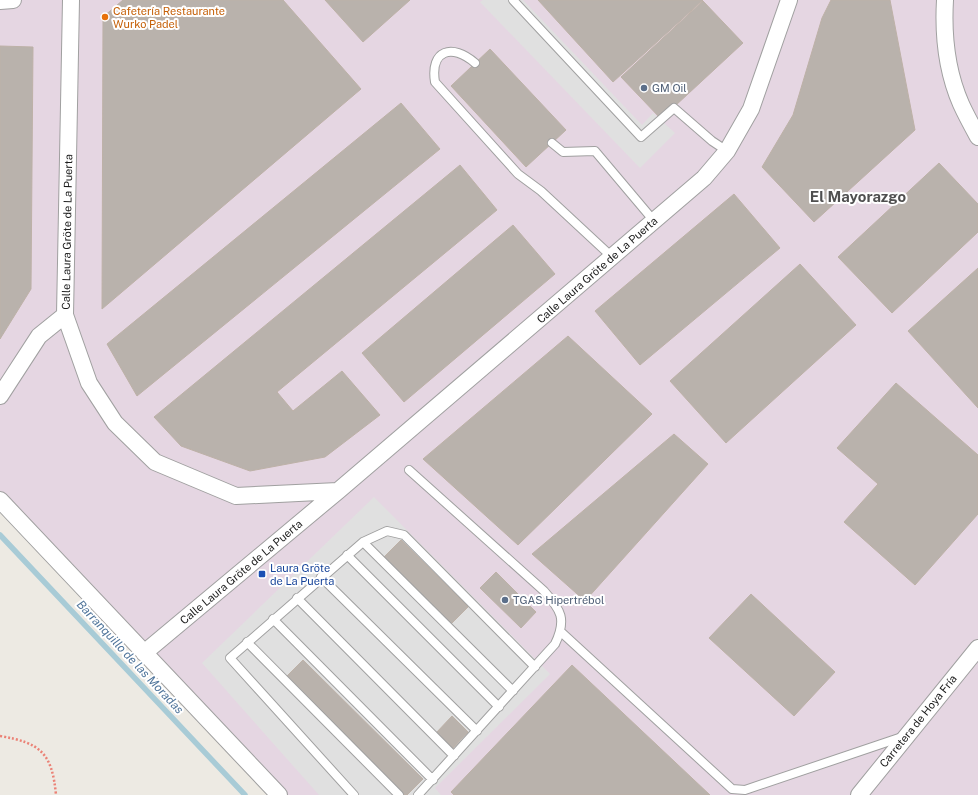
<svg xmlns="http://www.w3.org/2000/svg" width="978" height="795" viewBox="0 0 978 795" font-family="'Public Sans',sans-serif">
<style>
.industrial{fill:#e5d6e2}
.parking{fill:#e0e0e0}
.lines{fill:none;stroke-linecap:round;stroke-linejoin:round}
.stream{stroke:#a8cbd6;stroke-width:5.5}
.building{fill:#b9b2ac;stroke:#bdb1a7}
.lane-casing{stroke:#a0a0a0;stroke-width:10}
.street-casing{stroke:#a0a0a0;stroke-width:18}
.path{stroke:#eb8276;stroke-width:2.5;stroke-dasharray:2 2;stroke-linecap:butt}
.lane{stroke:#fff;stroke-width:8}
.street{stroke:#fff;stroke-width:16}
.food-dot{fill:#e8710a;stroke:#fff;stroke-width:1.5}
.service-dot{fill:#5c6f8a;stroke:#fff;stroke-width:1.5}
.transit-dot{fill:#1a4fb4;stroke:#fff;stroke-width:1.5}
.labels{text-anchor:middle;dominant-baseline:central;stroke-width:4;stroke-linejoin:round;paint-order:stroke}
.food-label{font-size:11px;fill:#c56008;stroke:#fff;text-anchor:start}
.service-label{font-size:11px;fill:#4e5e75;stroke:#fff;text-anchor:start}
.street-label{font-size:11px;fill:#1c1c1c;stroke:#fff}
.transit-label{font-size:11px;fill:#164399;stroke:#fff;text-anchor:start}
.water-label{font-size:12px;font-style:italic;fill:#50759b;stroke:#fff}
.district-label{font-size:15px;font-weight:bold;fill:#4f4f4f;stroke:#fff}
</style>
<rect width="100%" height="100%" fill="#edeae3"/>
<path class="industrial" d="M0 0H978V795H273L0 491Z"/>
<path class="parking" d="M483 0H523L642 125 653 113 675 133 640 168 480 2Z
M374 497 550 674 435 788 441 795H319L202 663Z"/>
<g class="lines">
<path class="stream" d="M0 535 245 795"/>
</g>
<path class="building" d="M123 0H283L361 89 102 309 103 17Z
M325 0H410L363 42Z
M538 0H703L613 82Z
M831 0H890L915 130 814 222 762 167 793 115 822 18Z
M703 1 743 43 661 119 621 77Z
M0 46 33 47 31 289 0 339Z
M490 49 566 130 526 167 451 86Z
M401 103 440 149 137 396 107 344Z
M939 163 978 204V232L892 313 838 257Z
M460 165 497 210 277 392 293 411 342 371 380 415 325 457 250 471 181 446 154 417Z
M734 194 780 248 640 365 595 311Z
M513 225 555 274 404 402 362 353Z
M800 264 856 325 726 443 670 381Z
M978 268V408L908 331Z
M568 336 652 414 518 545 423 459Z
M896 383 978 455V514L915 585 844 522 878 484 837 448Z
M674 434 708 464 585 601 532 554Z
M401 540 468 607 450 625 382 559Z
M496 572 536 612 521 628 480 588Z
M751 594 835 672 794 716 709 638Z
M303 660 423 779 407 795H402L285 678Z
M572 665 710 795H454L451 792Z
M452 716 468 732 452 749 436 733Z"/>
<g class="lines">
<g class="lane-casing">
<path id="lane" d="M513 0 641 137 674 108 712 141 727 151
M475 63C452 43 430 50 435 82L518 174 541 191 612 257
M552 143 563 152 595 151 654 221
M409 470 544 591C561 610 567 619 555 644L418 795
M363 542 513 691
M347 555 499 707
M321 577 477 731
M297 598 454 756
M273 619 433 780
M561 632 732 789 745 790 902 737
M247 642 399 795
M354 795 230 658 363 542 387 531 404 535 535 667"/>
</g>
<g class="street-casing">
<path id="street" d="M71 0 65 315 89 383 115 423 155 462 236 496 338 491
M945 0C943 34 947 72 961 104 966 115 972 126 978 137
M0 1 13 0
M0 396 39 336 65 315
M0 500 279 795
M144 653 338 491 704 178 727 151 751 109 789 0
M859 795 978 648"/>
</g>
<path class="path" d="M0 736C41 743 52 753 56 795"/>
<use href="#lane" class="lane"/>
<use href="#street" class="street"/>
</g>
<circle class="food-dot" cx="105" cy="17" r="4"/>
<g class="service-dot">
<circle cx="644" cy="88" r="4"/>
<circle cx="505" cy="600" r="4"/>
</g>
<rect class="transit-dot" x="258" y="570" width="8" height="8" rx="2"/>
<g class="labels">
<g class="food-label">
<text x="113" y="11">Cafetería Restaurante<tspan x="113" dy="13">Wurko Padel</tspan></text>
</g>
<g class="service-label">
<text x="652" y="88">GM Oil</text>
<text x="513" y="600">TGAS Hipertrébol</text>
</g>
<g class="street-label">
<text transform="translate(67 232) rotate(-89)">Calle Laura Gröte de La Puerta</text>
<text transform="translate(597 270) rotate(-41)">Calle Laura Gröte de La Puerta</text>
<text transform="translate(241 572) rotate(-40)">Calle Laura Gröte de La Puerta</text>
<text transform="translate(918 721) rotate(-51)">Carretera de Hoya Fría</text>
</g>
<g class="transit-label">
<text x="270" y="568">Laura Gröte<tspan x="270" dy="13">de La Puerta</tspan></text>
</g>
<g class="water-label">
<text transform="translate(130 657) rotate(47)">Barranquillo de las Moradas</text>
</g>
<g class="district-label">
<text x="858" y="196">El Mayorazgo</text>
</g>
</g>
</svg>
